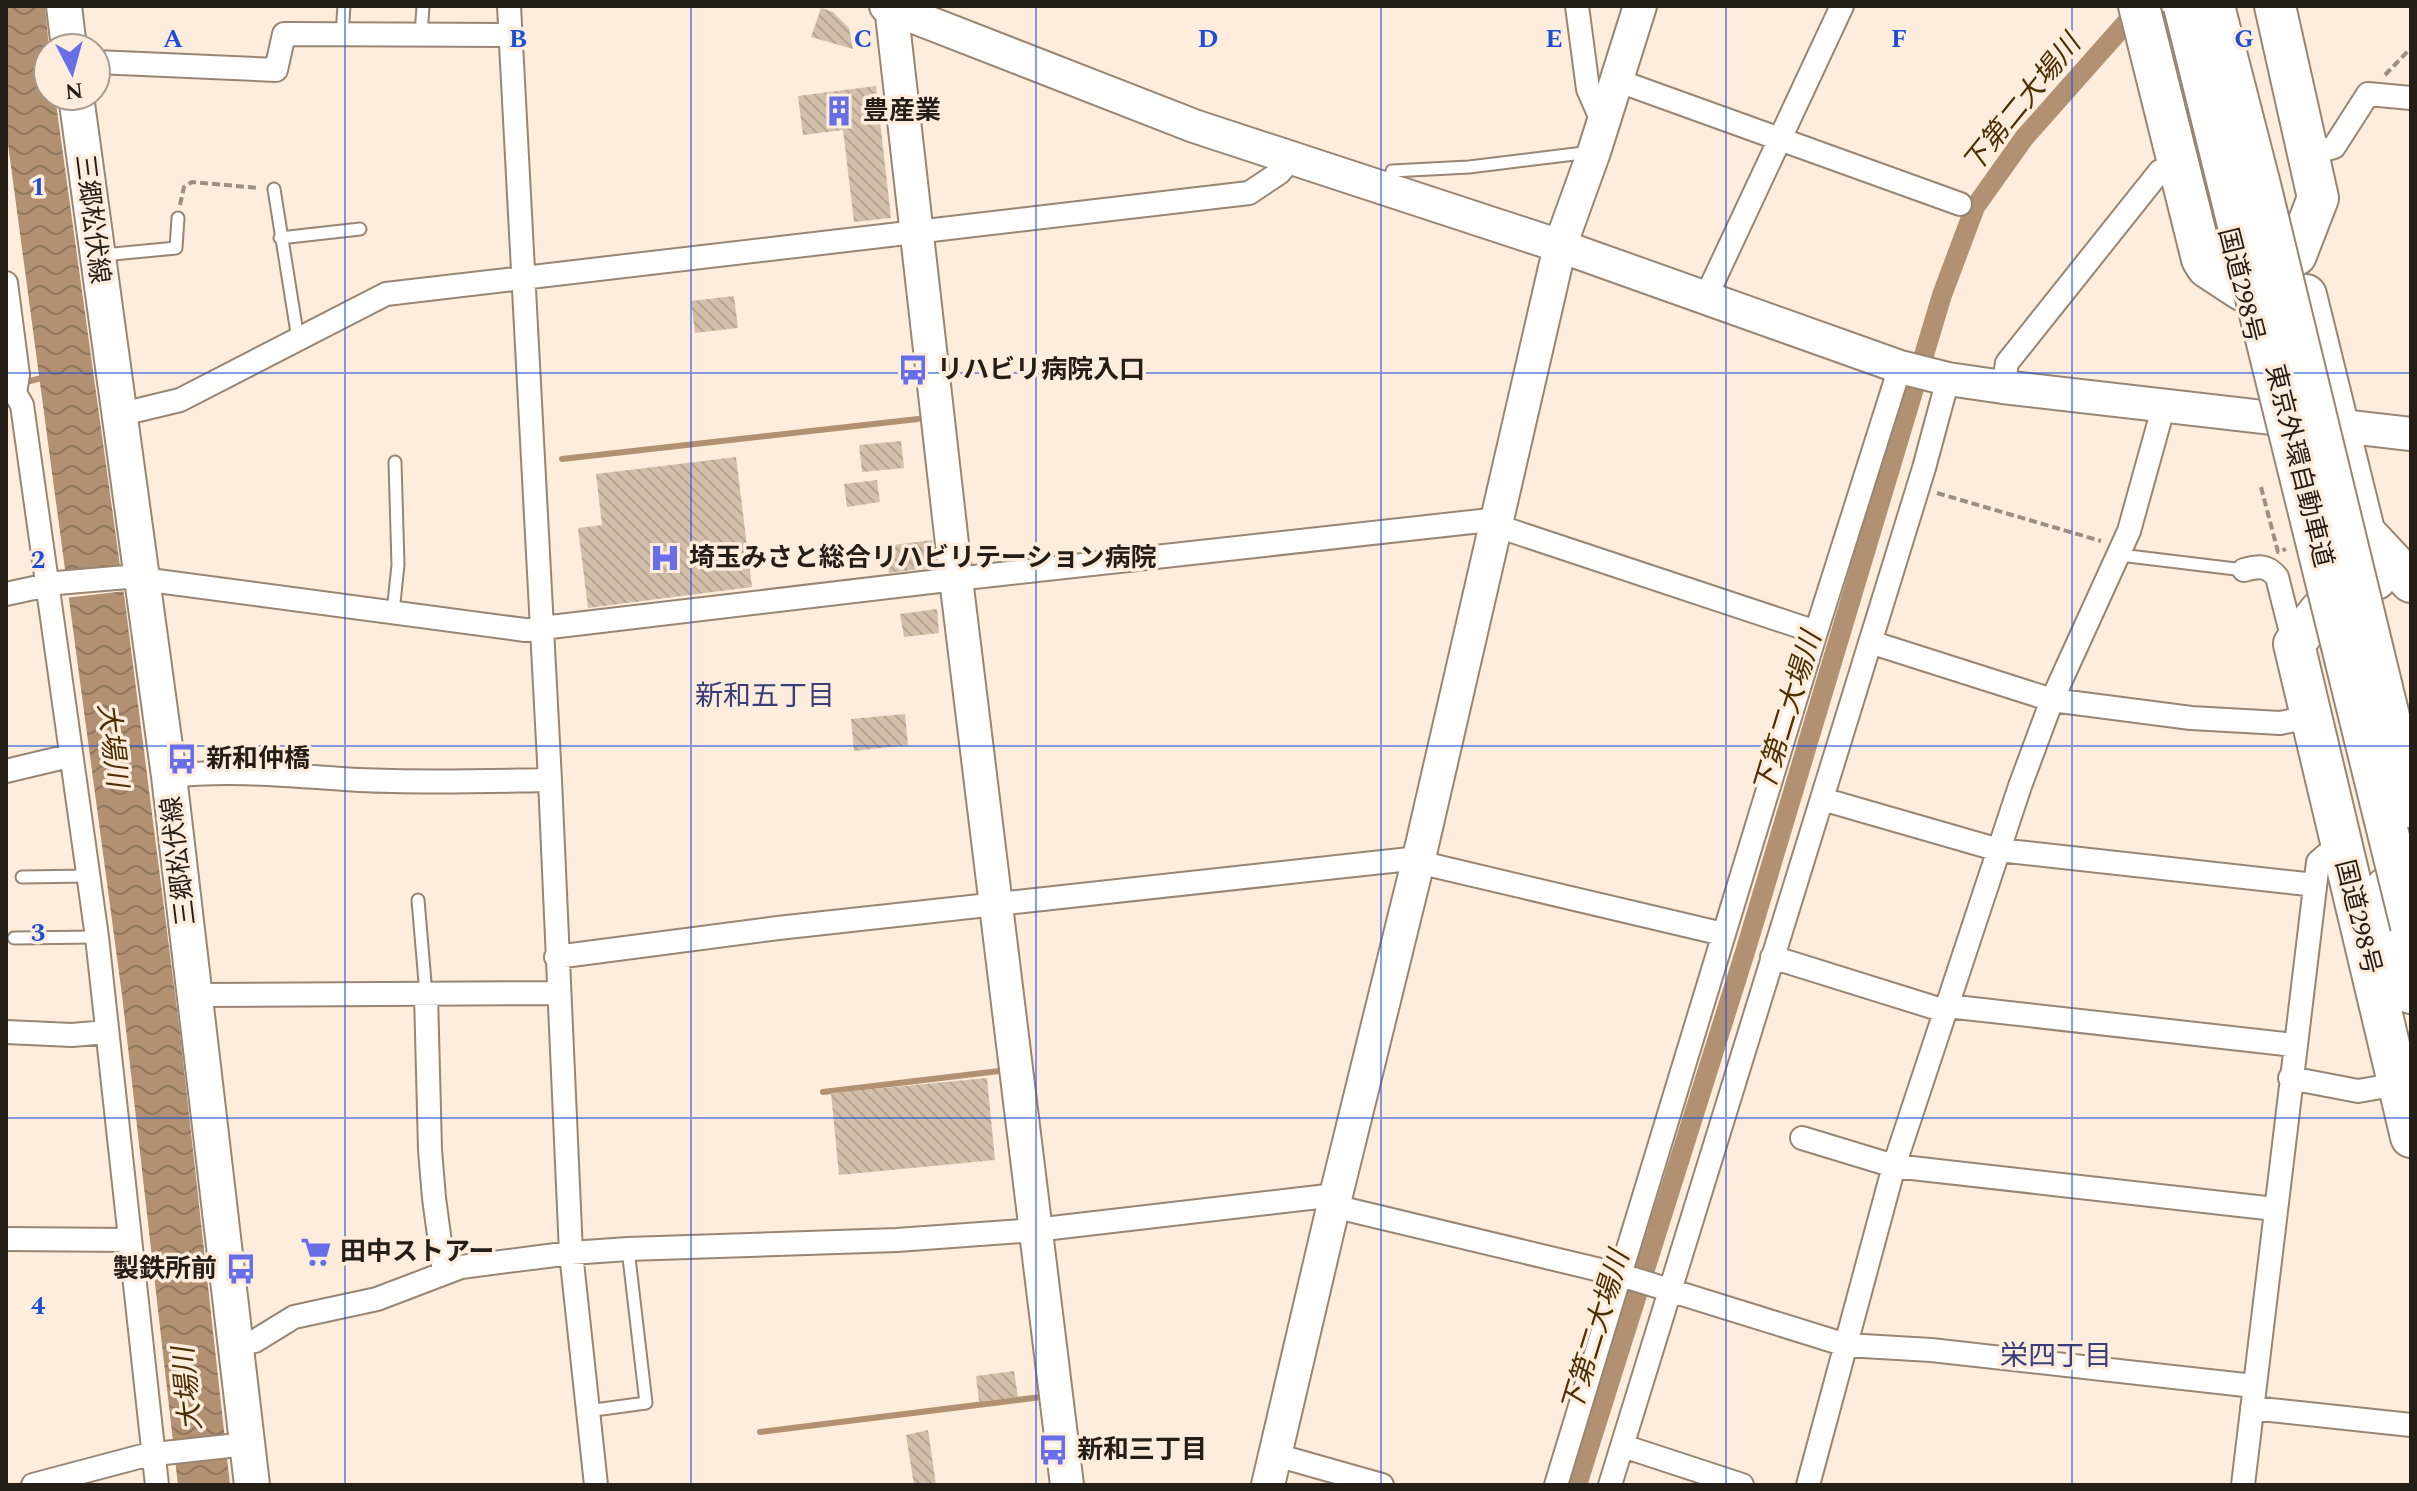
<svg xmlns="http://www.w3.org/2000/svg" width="2417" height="1491" viewBox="0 0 2417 1491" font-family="Spectral,'Noto Sans JP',serif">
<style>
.water{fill:url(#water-waves)}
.pier{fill:#feeddc}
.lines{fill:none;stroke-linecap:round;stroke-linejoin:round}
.stream{stroke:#b19171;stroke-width:6}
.canal{stroke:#b19171;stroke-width:20}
.building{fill:url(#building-back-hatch)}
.lane-casing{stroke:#988572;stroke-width:15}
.street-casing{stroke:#988572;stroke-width:26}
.secondary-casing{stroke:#988572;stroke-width:36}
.primary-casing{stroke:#988572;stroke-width:38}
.highway-casing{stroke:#988572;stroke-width:44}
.path{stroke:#9b8e82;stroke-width:4;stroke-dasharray:8 4;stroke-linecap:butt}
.lane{stroke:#fff;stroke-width:11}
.street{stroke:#fff;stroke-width:22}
.secondary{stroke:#fff;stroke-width:32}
.primary{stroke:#fff;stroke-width:34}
.highway{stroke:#fff;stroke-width:40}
.highway-bridge-casing{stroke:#988572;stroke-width:44;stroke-linecap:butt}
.highway-bridge{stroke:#fff;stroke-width:40}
.grid{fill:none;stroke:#1d4ed8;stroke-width:2;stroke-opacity:0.55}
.labels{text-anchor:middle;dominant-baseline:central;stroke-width:7;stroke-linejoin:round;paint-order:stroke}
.poi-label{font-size:26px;font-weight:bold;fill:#251e16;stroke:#feeddc;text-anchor:start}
.street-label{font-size:26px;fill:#251e16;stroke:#feeddc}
.water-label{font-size:28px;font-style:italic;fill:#4e2e03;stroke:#feeddc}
.neighbourhood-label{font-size:28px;fill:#393e7a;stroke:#feeddc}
.grid-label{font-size:26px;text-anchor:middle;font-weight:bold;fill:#1d4ed8;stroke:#feeddc;stroke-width:7;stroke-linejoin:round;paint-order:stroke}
</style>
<defs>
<pattern id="water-waves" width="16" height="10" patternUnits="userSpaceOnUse" patternTransform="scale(2)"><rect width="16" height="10" fill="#b19171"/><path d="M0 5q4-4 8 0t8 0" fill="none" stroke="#90765c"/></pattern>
<pattern id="building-back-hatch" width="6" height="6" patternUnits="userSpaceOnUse" patternTransform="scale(2)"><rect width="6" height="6" fill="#d4bfab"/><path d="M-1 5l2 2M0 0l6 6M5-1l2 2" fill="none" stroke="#b6a492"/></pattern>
</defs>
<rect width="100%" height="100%" fill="#feeddc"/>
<path class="water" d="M6 6H45L49 48 48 96H55L125 602 180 1033 230 1485H178L122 995 6 129Z"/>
<path class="pier" d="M123 565 126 591 64 598 60 572Z"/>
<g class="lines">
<path class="stream" d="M30 381 46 377
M562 459 918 419
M823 1092 1008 1070
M760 1432 1041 1397"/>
<path class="canal" d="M1577 1485 1746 949 1942 295 1975 207 2024 138 2141 6"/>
</g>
<path class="building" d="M821 8 833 12 849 28 853 49 811 37Z
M876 86 891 218 854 222 843 130 803 135 798 96Z
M734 296 738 328 695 333 691 301Z
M901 441 904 468 862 472 859 445Z
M736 457 752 587 588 608 578 528 602 525 596 474Z
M877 480 880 502 847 507 844 484Z
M932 540 936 567 889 573 886 546Z
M937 609 939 633 904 637 900 614Z
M905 714 908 745 854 751 851 719Z
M987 1078 995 1160 839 1175 831 1093Z
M1014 1371 1018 1397 979 1402 976 1376Z
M928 1430 936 1485H914L906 1435Z"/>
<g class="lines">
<g class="lane-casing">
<path id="lane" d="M342 34 344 6
M421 35 423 6
M1388 185 1392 171 1469 167 1591 152
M274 189 298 339
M280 238 360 229
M103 255 176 248 178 218
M2120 555 2244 570
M393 612 398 565 395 462
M22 877 88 876
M418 900 426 994
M14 938 97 937
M587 1411 646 1403 628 1249"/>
</g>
<g class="street-casing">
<path id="street" d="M509 6 550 780 571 1253 596 1485
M1577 6 1588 89 1602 121
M96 62 276 70 284 34 511 35
M1616 80 1960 204
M2310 154 2334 147 2368 94 2411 98
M6 283 18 375 15 393 22 405 97 937 157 1485
M1706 297 1842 6
M2003 387 2007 363 2160 171 2178 166
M118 415 180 400 386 294 1249 193 1279 173 1291 159
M1497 526 1816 632
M2244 570C2259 566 2267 565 2277 577L2294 644
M6 594 57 583 127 577 525 630 956 579 1499 519
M1870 642 2052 700 2191 718 2280 723 2310 717
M6 771 69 756
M169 776C233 769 295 776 359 780 422 783 486 781 550 780
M1822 799 1999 850 2315 885
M1418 862 1723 934
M556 957 778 928 1419 858
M1772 957 1945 1011
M426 994 430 1150 434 1198 444 1272
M195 995 558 993
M1947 1006 2294 1045
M6 1032 72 1035 107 1032
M2290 1078 2358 1091 2387 1086 2399 1088
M1802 1138 1894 1166 2275 1209
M1333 1206 1621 1275 1846 1345 1931 1350 2254 1386
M6 1239 130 1240
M235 1344 255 1341 294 1317 377 1299 461 1267 571 1253 628 1249 897 1240 1035 1230 1336 1195
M2252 1408 2411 1425
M1623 1446 1742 1485
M1276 1455 1382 1485
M33 1485 146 1455 247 1444
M1556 1485 1816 632 1900 367
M1610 1485 1924 468 1948 379
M1808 1485 1894 1166 2020 786 2052 700 2129 531 2164 405
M2243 1485 2318 862 2326 855 2342 852"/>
</g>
<g class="secondary-casing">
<path id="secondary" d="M886 6 1194 126 1560 246 1900 367 1948 379 2003 387 2411 434
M891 6 956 579 1067 1485
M1268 1485 1336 1195 1419 858 1560 246 1594 152 1640 6"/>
</g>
<g class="primary-casing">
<path id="primary" d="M64 6 69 48
M76 96 169 776 252 1485"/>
</g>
<g class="highway-casing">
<path id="highway" d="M2139 6 2202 259 2207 267 2242 290
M2275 6 2318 198 2296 255
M2306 295 2376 579
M2367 535 2411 582
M2320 611 2294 644 2411 1137
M2386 888 2411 993"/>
</g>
<path class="path" d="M2385 75 2411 48
M180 205 184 187 192 182 259 188
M2261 487 2278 552 2286 549
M1937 493 2101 541"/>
<use href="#lane" class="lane"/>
<use href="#street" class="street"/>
<use href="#secondary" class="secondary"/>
<use href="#primary" class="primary"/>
<use href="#highway" class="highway"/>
<g class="highway-bridge-casing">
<path id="highway-bridge" d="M2184 6 2411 926
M2214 6 2260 185 2411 807"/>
</g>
<use href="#highway-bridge" class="highway-bridge"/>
</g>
<path class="grid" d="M345 6V1485M691 6V1485M1036 6V1485M1381 6V1485M1726 6V1485M2072 6V1485M6 373H2411M6 746H2411M6 1118H2411"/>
<defs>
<g id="building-bare" transform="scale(2.4)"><path d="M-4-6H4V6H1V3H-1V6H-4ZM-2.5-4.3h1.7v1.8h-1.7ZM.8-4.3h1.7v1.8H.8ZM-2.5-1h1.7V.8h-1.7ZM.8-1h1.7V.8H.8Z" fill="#676ee7" stroke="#feeddc" stroke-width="2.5" paint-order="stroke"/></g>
<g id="bus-bare" transform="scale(2.4)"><path d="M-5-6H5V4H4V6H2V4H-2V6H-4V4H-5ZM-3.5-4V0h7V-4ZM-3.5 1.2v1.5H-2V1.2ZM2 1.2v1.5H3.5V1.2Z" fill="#676ee7" stroke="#feeddc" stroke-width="2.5" paint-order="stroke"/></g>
<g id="hospital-bare" transform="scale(2.4)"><path d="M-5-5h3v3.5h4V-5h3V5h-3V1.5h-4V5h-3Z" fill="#676ee7" stroke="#feeddc" stroke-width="2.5" paint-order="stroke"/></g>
<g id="supermarket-bare" transform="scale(2.4)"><path d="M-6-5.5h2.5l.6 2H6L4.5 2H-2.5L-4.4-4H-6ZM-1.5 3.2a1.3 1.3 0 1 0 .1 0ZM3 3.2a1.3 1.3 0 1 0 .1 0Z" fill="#676ee7" stroke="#feeddc" stroke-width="2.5" paint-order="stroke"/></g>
</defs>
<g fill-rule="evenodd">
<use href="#building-bare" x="839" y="111"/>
<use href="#bus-bare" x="913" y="370"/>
<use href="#hospital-bare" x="665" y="558"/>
<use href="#bus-bare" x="182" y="759"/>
<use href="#supermarket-bare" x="316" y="1252"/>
<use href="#bus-bare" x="241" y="1269"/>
<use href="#bus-bare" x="1053" y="1450"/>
</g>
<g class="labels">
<g class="poi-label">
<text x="863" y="111">豊産業</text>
<text x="937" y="370">リハビリ病院入口</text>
<text x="689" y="558">埼玉みさと総合リハビリテーション病院</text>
<text x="206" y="759">新和仲橋</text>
<text x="340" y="1252">田中ストアー</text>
<text x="217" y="1269" text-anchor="end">製鉄所前</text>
<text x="1077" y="1450">新和三丁目</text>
</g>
<g class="street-label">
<text transform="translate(92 219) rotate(83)">三郷松伏線</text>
<text transform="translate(2241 285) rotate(76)">国道298号</text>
<text transform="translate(2299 466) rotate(76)">東京外環自動車道</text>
<text transform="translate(179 861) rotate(-97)">三郷松伏線</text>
<text transform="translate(2358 917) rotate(76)">国道298号</text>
</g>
<g class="water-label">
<text transform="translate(2022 104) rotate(-51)">下第二大場川</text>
<text transform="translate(1788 713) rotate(-73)">下第二大場川</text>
<text transform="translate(112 745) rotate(83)">大場川</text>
<text transform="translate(1596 1332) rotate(-73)">下第二大場川</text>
<text transform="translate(188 1389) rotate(-96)">大場川</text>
</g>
<g class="neighbourhood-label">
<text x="765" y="696">新和五丁目</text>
<text x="2056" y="1356">栄四丁目</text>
</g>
</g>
<g class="grid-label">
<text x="173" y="47">A</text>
<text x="518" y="47">B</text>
<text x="863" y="47">C</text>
<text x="1208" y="47">D</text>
<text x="1554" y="47">E</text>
<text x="1899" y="47">F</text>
<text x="2244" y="47">G</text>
<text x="38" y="195">1</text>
<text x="38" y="568">2</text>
<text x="38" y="941">3</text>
<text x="38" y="1314">4</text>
</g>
<rect width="2417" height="1491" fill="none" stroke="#251e16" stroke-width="16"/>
<g transform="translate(72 72) rotate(174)"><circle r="38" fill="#feeddc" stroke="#a79a8d" stroke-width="2"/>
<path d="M0-6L14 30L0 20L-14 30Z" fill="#676ee7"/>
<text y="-12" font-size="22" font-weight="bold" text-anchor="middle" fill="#251e16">N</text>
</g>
</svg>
